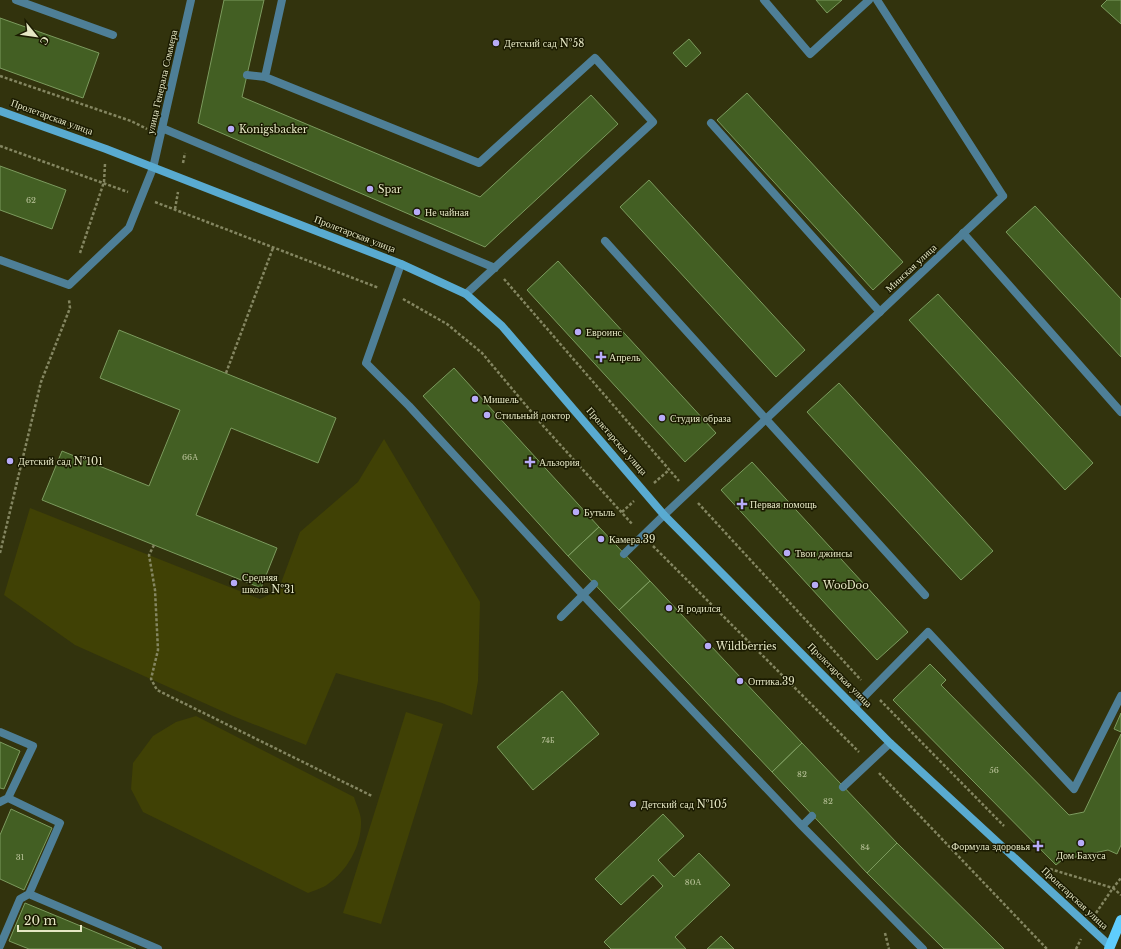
<svg xmlns="http://www.w3.org/2000/svg" width="1121" height="949" viewBox="0 0 1121 949" font-family="'Libre Baskerville',serif">
<style>
.green{fill:#404105}
.building{fill:#435f23;stroke:#7c9b5e}
.lines{fill:none;stroke-linecap:round;stroke-linejoin:round}
.path{stroke:#848661;stroke-width:2.5;stroke-dasharray:3 2;stroke-linecap:butt}
.service{stroke:#4e7f97;stroke-width:8}
.minor{stroke:#4e7f97;stroke-width:8}
.secondary{stroke:#59abd1;stroke-width:8}
.primary{stroke:#5fcdfe;stroke-width:10}
.poi-dot{fill:#b7abf8;stroke:#1a1a00;stroke-width:1.5}
.labels{text-anchor:middle;dominant-baseline:central;stroke-width:3;stroke-linejoin:round;paint-order:stroke}
.number-label{font-size:8px;fill:#bcc59c}
.poi-label{font-size:10px;fill:#e5e7c4;stroke:#1a1a00;text-anchor:start}
.street-label{font-size:10px;fill:#e5e7c4;stroke:#1a1a00}
</style>
<rect width="100%" height="100%" fill="#32330d"/>
<path class="green" d="M384 439 480 602 478 681 472 715 442 703 336 673 306 745 233 716 75 645 4 595 30 508 260 599 278 591 300 532 358 482Z
M406 712 443 724 381 924 343 913Z
M196 716 354 797C356 804 361 814 361 821 362 845 347 871 328 884 323 888 315 890 308 893L143 812 131 789 133 763 153 736 176 722Z"/>
<path class="building" d="M224 0H264L242 97 480 197 591 95 618 124 485 247 198 123Z
M816 0H842L827 13Z
M1107 0H1121V24L1101 6Z
M0 18 99 53 83 98 0 68Z
M689 39 701 53 686 67 673 53Z
M747 93 903 262 873 290 717 120Z
M0 166 66 190 52 229 0 210Z
M649 180 805 350 776 377 620 207Z
M1035 206 1121 299V357L1006 232Z
M558 261 716 433 685 462 527 290Z
M938 294 1093 463 1065 490 909 320Z
M119 330 336 418 318 463 231 428 196 515 277 548 261 588 42 500 62 451 149 486 180 410 100 378Z
M454 368 599 527 568 556 423 396Z
M839 383 993 551 961 580 807 412Z
M752 462 908 632 877 660 721 490Z
M599 527 650 581 619 610 568 556Z
M650 581 802 743 772 772 619 610Z
M930 664 946 680 941 685 1069 815 1084 812 1121 734V845L1117 854 1108 850 1062 860 1056 865 893 700Z
M562 691 599 734 533 790 497 747Z
M1121 713V732L1114 729Z
M0 742 20 751 4 789 0 788Z
M802 743 897 843 867 873 772 772Z
M11 809 52 828 24 890 0 879V835Z
M663 814 684 836 658 860 674 877 699 853 730 885 675 937 686 949H611L604 942 663 886 653 875 621 905 595 879Z
M897 843 1004 949H944L867 873Z
M25 903 59 917 136 949H29L9 941Z
M721 936 734 949H707Z"/>
<g class="lines">
<path class="path" d="M0 76 131 121 147 129
M0 146 128 192
M183 163 185 153
M155 202 379 288
M175 209 178 192
M80 253 104 182 105 164
M504 279 679 481
M403 299 447 324 482 353 545 428 633 525
M226 373 273 248
M654 483 669 470
M698 503 861 680
M622 512 634 501
M154 545 149 555 155 590 158 650 151 679 157 690 372 796
M653 546 859 752
M0 553 41 382 70 308 69 300
M880 700 1004 826
M879 773 1047 949
M1050 869 1113 888 1121 878
M1096 913 1113 888 1121 895
M885 933 889 949
M1076 949 1081 939"/>
<path class="service" d="M16 0 113 35
M764 0 810 54 869 0
M877 0 1003 196
M247 75 265 77 479 163 595 58 653 122 466 294
M265 77 282 0
M711 123 880 312
M162 128 495 268
M963 233 1121 412
M605 241 925 595
M0 260 69 285 129 228 153 168
M401 264 366 363 409 406 583 595 802 826
M624 554 664 515
M561 617 594 584
M854 707 928 632 1074 789 1121 696
M0 732 33 746 8 798
M843 787 890 743
M0 802 8 798 60 823 29 894 20 899 0 946
M812 816 802 826 923 949
M29 894 158 949"/>
<path class="minor" d="M153 168 191 0
M664 515 1003 196"/>
<path class="secondary" d="M0 111 106 149 401 264 466 294 502 326 664 515 890 743 1110 946"/>
<path class="primary" d="M1109 949 1121 920"/>
</g>
<g class="poi-dot">
<circle cx="496" cy="43" r="4"/>
<circle cx="231" cy="129" r="4"/>
<circle cx="370" cy="189" r="4"/>
<circle cx="417" cy="212" r="4"/>
<circle cx="578" cy="332" r="4"/>
<path d="M599 351h4v4h4v4h-4v4h-4v-4h-4v-4h4z"/>
<circle cx="475" cy="399" r="4"/>
<circle cx="487" cy="415" r="4"/>
<circle cx="662" cy="418" r="4"/>
<circle cx="10" cy="461" r="4"/>
<path d="M528 456h4v4h4v4h-4v4h-4v-4h-4v-4h4z"/>
<path d="M740 498h4v4h4v4h-4v4h-4v-4h-4v-4h4z"/>
<circle cx="576" cy="512" r="4"/>
<circle cx="601" cy="539" r="4"/>
<circle cx="787" cy="553" r="4"/>
<circle cx="234" cy="583" r="4"/>
<circle cx="815" cy="585" r="4"/>
<circle cx="669" cy="608" r="4"/>
<circle cx="708" cy="646" r="4"/>
<circle cx="740" cy="681" r="4"/>
<circle cx="633" cy="804" r="4"/>
<circle cx="1081" cy="843" r="4"/>
<path d="M1036 840h4v4h4v4h-4v4h-4v-4h-4v-4h4z"/>
</g>
<g class="labels">
<g class="number-label">
<text x="31" y="200">62</text>
<text x="190" y="457">66А</text>
<text x="548" y="740">74Б</text>
<text x="994" y="770">56</text>
<text x="802" y="774">82</text>
<text x="828" y="801">82</text>
<text x="865" y="847">84</text>
<text x="20" y="857">31</text>
<text x="693" y="882">80А</text>
</g>
<g class="poi-label">
<text x="504" y="43">Детский сад №58</text>
<text x="239" y="129">Konigsbacker</text>
<text x="378" y="189">Spar</text>
<text x="425" y="212">Не чайная</text>
<text x="586" y="332">Евроинс</text>
<text x="609" y="357">Апрель</text>
<text x="483" y="399">Мишель</text>
<text x="495" y="415">Стильный доктор</text>
<text x="670" y="418">Студия образа</text>
<text x="18" y="461">Детский сад №101</text>
<text x="539" y="462">Альзория</text>
<text x="750" y="504">Первая помощь</text>
<text x="584" y="512">Бутыль</text>
<text x="609" y="539">Камера.39</text>
<text x="795" y="553">Твои джинсы</text>
<text x="242" y="577">Средняя<tspan x="242" dy="12">школа №31</tspan></text>
<text x="823" y="585">WooDoo</text>
<text x="677" y="608">Я родился</text>
<text x="716" y="646">Wildberries</text>
<text x="748" y="681">Оптика.39</text>
<text x="641" y="804">Детский сад №105</text>
<text x="1030" y="846" text-anchor="end">Формула здоровья</text>
<text x="1081" y="855" text-anchor="middle">Дом Бахуса</text>
</g>
<g class="street-label">
<text transform="translate(162 82) rotate(-77)">улица Генерала Соммера</text>
<text transform="translate(52 117) rotate(20)">Пролетарская улица</text>
<text transform="translate(355 234) rotate(21)">Пролетарская улица</text>
<text transform="translate(911 268) rotate(-43)">Минская улица</text>
<text transform="translate(617 441) rotate(49)">Пролетарская улица</text>
<text transform="translate(840 675) rotate(45)">Пролетарская улица</text>
<text transform="translate(1075 898) rotate(43)">Пролетарская улица</text>
</g>
</g>
<g transform="translate(36 36) rotate(119)" stroke="#1a1a00" stroke-width="3" paint-order="stroke">
<path d="M0-3L7 15L0 10L-7 15Z" fill="#e5e7c4"/>
<text y="-6" font-size="11" font-weight="bold" text-anchor="middle" fill="#e5e7c4">С</text>
</g>
<path d="M18 925v6h63v-6" fill="none" stroke="#e5e7c4" stroke-width="2"/>
<text x="24" y="925" font-size="12" fill="#e5e7c4" stroke="#1a1a00" stroke-width="3" paint-order="stroke">20 m</text>
</svg>
